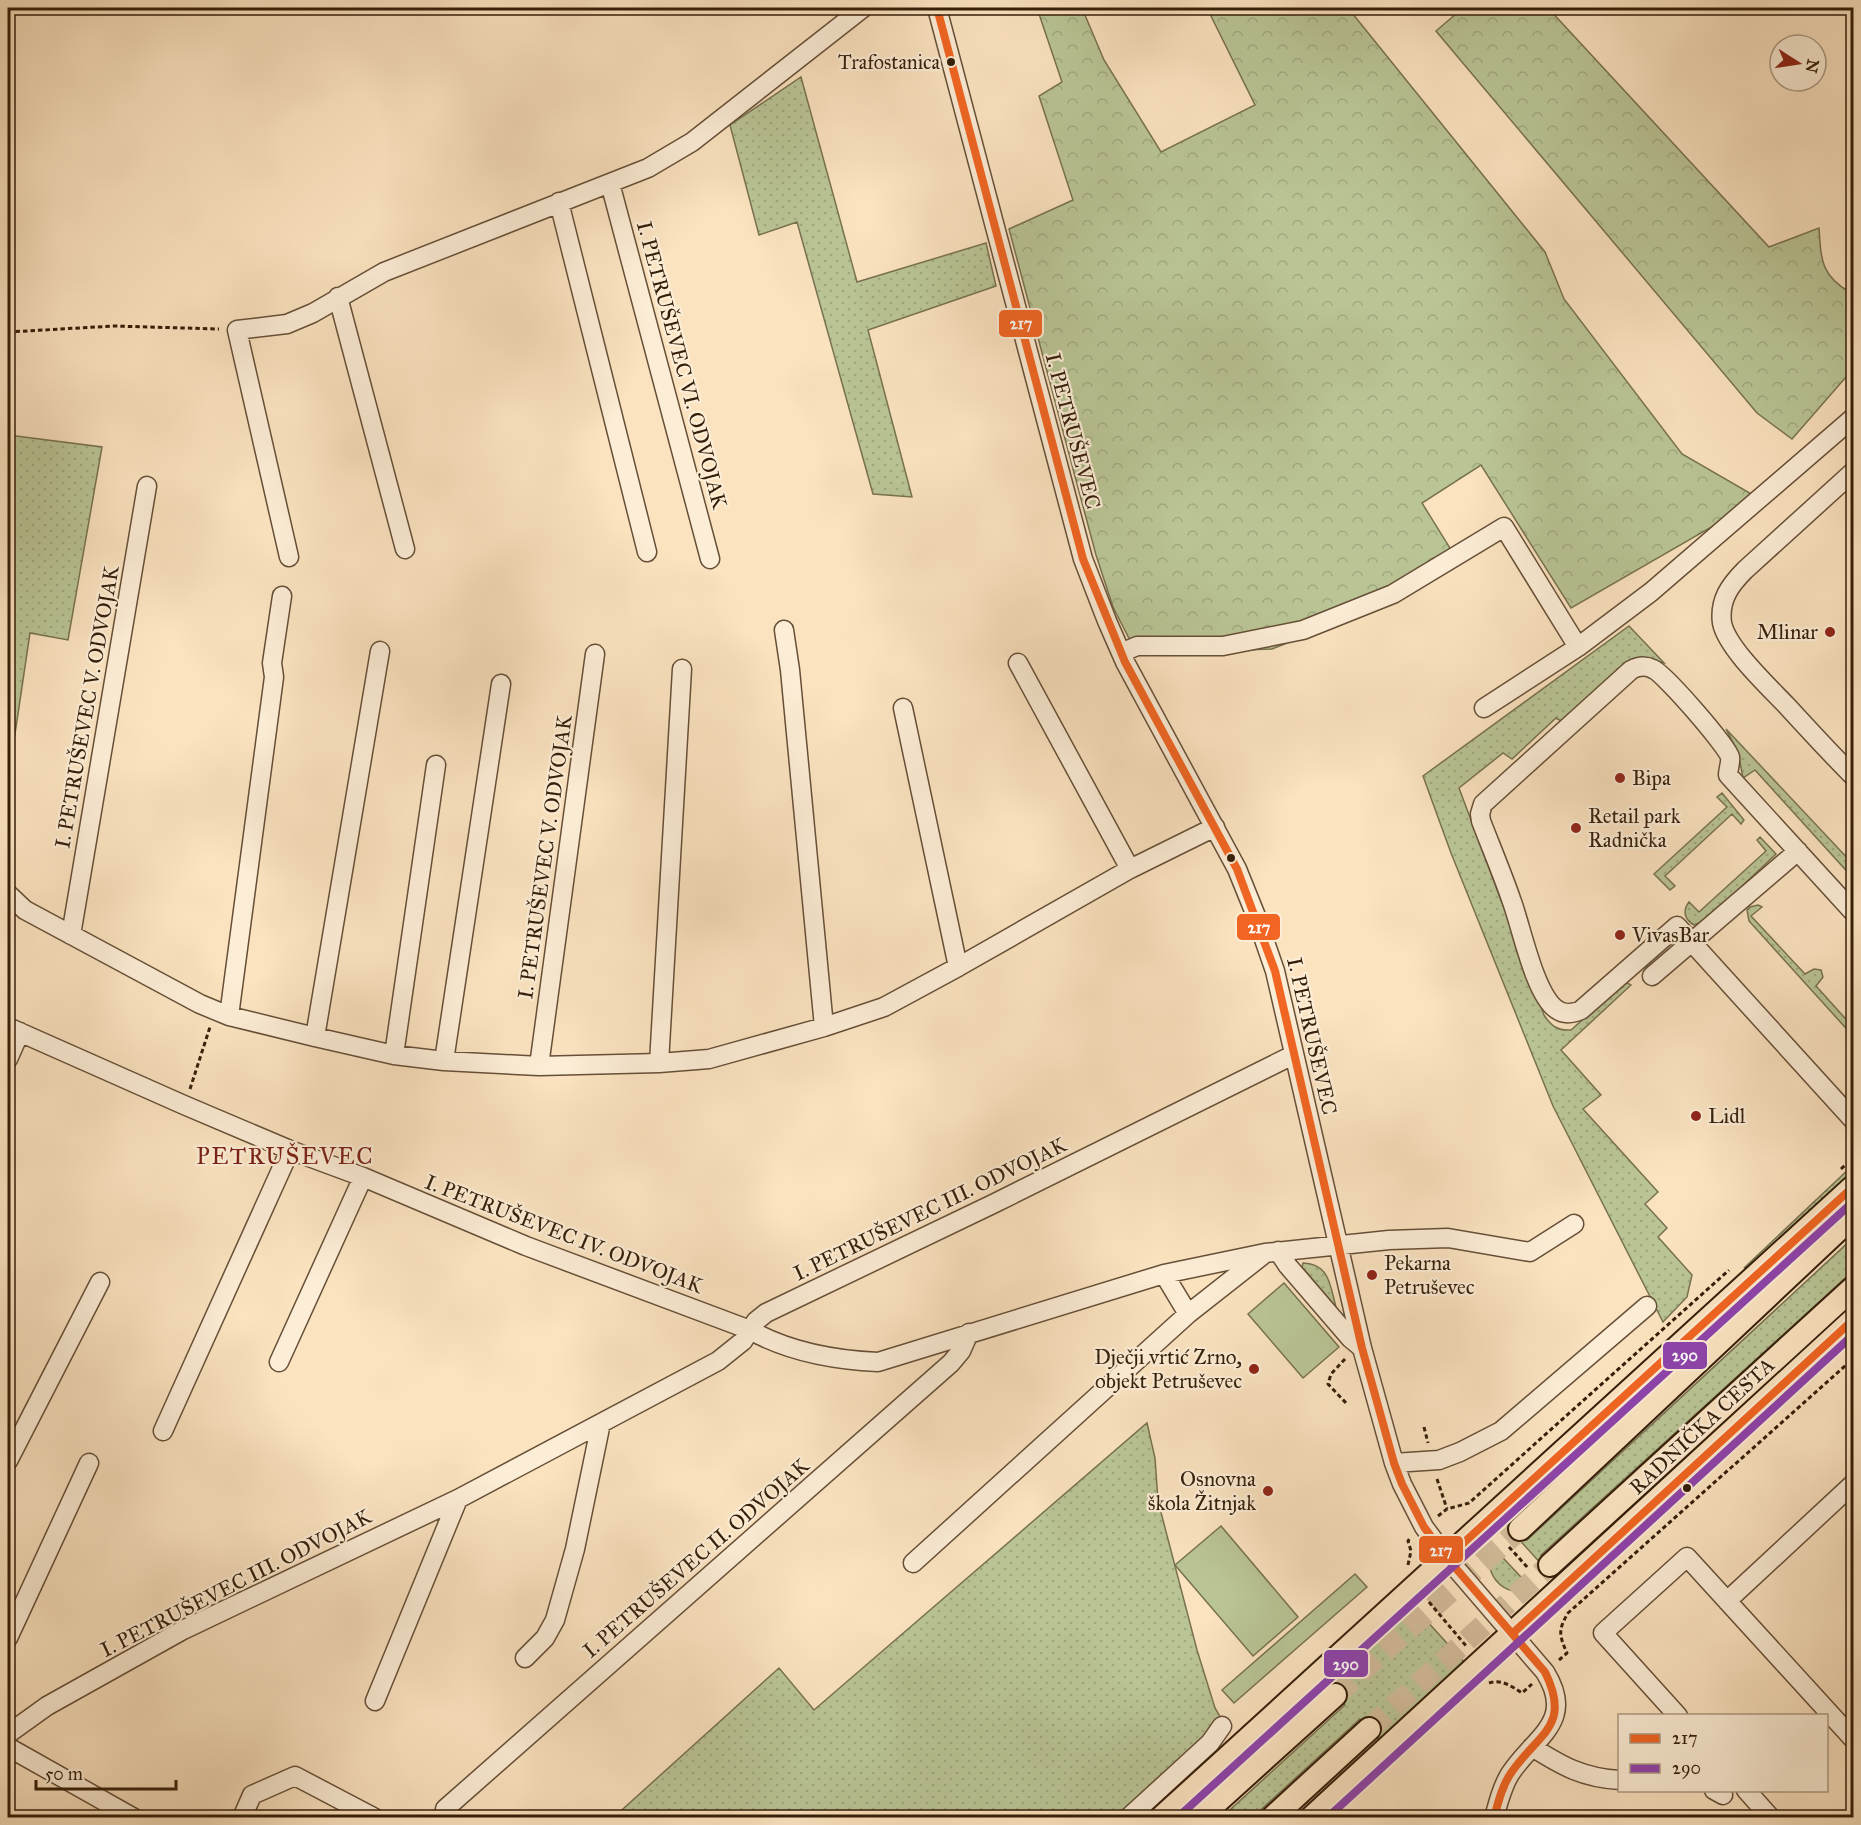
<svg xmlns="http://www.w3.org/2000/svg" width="1861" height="1825" viewBox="0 0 1861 1825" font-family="'IM FELL Great Primer',serif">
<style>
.grass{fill:url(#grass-dots);stroke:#787250;stroke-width:1.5}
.forest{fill:url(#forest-crowns);stroke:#787250;stroke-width:1.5}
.park{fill:#bac596;stroke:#787250;stroke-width:1.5}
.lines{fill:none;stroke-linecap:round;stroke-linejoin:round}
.major-tunnel{stroke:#d3bc9b;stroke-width:22;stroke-dasharray:22 11;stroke-linecap:butt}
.minor-casing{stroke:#664f37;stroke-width:21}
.major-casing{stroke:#351e09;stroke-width:26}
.path{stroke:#351e09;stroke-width:3;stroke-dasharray:4.5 3;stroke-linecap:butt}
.minor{stroke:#fcedd6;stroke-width:18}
.major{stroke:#fbe3c0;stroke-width:22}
.bus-1-casing{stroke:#fcedd6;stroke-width:12}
.bus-2-casing{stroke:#fcedd6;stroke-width:12}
.bus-1{stroke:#f26522;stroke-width:8}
.bus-2{stroke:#8e44ad;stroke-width:8}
.bus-dot{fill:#351e09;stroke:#fcedd6;stroke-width:2}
.poi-dot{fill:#8f2418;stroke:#fcedd6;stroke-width:2}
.labels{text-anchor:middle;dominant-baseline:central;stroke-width:4.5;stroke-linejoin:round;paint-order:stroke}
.bus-label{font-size:20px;fill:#351e09;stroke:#fcedd6;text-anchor:end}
.street-label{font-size:21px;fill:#351e09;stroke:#fcedd6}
.poi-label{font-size:21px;fill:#351e09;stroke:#fcedd6;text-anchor:start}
.quarter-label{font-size:24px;letter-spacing:1.5px;fill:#7a1f14;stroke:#fcedd6}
.line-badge{stroke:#fcedd6;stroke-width:2}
.badge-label{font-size:16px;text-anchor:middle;font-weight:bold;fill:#fff}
</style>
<defs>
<pattern id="grass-dots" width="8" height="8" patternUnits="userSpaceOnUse" patternTransform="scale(1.5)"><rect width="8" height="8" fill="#bac596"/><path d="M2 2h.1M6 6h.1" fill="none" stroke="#a0a980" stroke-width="1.8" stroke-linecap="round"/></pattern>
<pattern id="forest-crowns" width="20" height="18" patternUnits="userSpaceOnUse" patternTransform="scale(1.5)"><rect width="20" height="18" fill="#bac596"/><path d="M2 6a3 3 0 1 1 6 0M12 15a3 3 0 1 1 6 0" fill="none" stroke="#a0a980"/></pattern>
</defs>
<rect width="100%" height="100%" fill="#fbe3c0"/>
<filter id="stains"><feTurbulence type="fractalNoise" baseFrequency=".00333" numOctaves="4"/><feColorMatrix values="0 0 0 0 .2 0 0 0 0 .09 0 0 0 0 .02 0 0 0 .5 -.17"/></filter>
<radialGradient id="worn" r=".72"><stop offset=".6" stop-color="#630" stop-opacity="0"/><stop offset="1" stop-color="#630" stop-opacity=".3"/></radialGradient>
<path class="grass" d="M801 77 857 282 986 243 996 286 868 330 912 497 873 494 797 222 759 235 730 125Z
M8 435 102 447 68 640 30 633 8 781Z
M1629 626 1664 663 1644 658 1561 721 1556 718 1512 759 1503 753 1459 788 1544 1015C1551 1026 1558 1031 1571 1030L1625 982 1631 985 1561 1050 1601 1095 1583 1109 1658 1192 1645 1204 1667 1228 1658 1237 1692 1275 1687 1297 1663 1322 1553 1106 1451 853 1423 776Z
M1726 729 1853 864V878L1755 770 1743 778 1738 752Z
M1722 793 1744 820 1741 824 1732 814 1665 876 1675 886 1670 890 1654 874 1727 807 1717 797Z
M1760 837 1776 854 1706 920 1694 925C1685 920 1682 911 1689 902L1699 912 1766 851 1757 840Z
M1758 905 1762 907 1751 916 1805 974 1814 969 1821 970 1823 977 1816 986 1853 1027V1036L1749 921 1747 910 1750 907Z
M1852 1166 1853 1175 1776 1248 1757 1264 1744 1268Z
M1853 1238V1271L1541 1555 1558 1575 1554 1578 1504 1523 1508 1519 1527 1540Z
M1303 1263C1330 1264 1330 1286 1336 1307L1302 1267Z
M1147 1423 1155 1458 1158 1501 1197 1650 1215 1708 1226 1727 1123 1817 613 1818 779 1668 814 1710Z
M1490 1544 1534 1591C1527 1591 1520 1592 1514 1591 1492 1587 1484 1562 1490 1544Z
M1415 1608 1465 1663 1379 1740 1360 1719 1253 1817 1221 1818 1345 1705 1328 1683 1396 1620Z"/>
<path class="forest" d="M1037 8H1082L1104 60 1161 152 1255 105 1207 8H1348L1545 252 1564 299 1682 454 1760 499 1571 608 1481 465 1422 503 1450 548 1393 601 1272 649 1137 654 1113 607 1096 555 1009 229 1073 200 1039 96 1062 82Z
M1463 8H1548L1769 247 1819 228C1821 260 1821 276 1851 293L1853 291V369L1792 439 1757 413 1436 31Z"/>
<path class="park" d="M1284 1283 1339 1347 1303 1378 1248 1314Z
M1221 1526 1298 1617 1253 1656 1175 1565Z
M1355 1574 1367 1587 1234 1703 1222 1690Z"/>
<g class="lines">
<path class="major-tunnel" d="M1335 1695 1520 1529
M1369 1729 1550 1565"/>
<g class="minor-casing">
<path id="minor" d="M937 8 1083 559 1107 621 1125 662 1237 869 1256 916 1275 971 1362 1348 1394 1463 1402 1484 1424 1527 1447 1558 1545 1672C1576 1722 1535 1736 1510 1774 1502 1787 1498 1803 1494 1818
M610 183 710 559
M559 202 647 552
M338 297 405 549
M1854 471 1745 570C1730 585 1719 600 1722 623 1727 648 1769 687 1787 706 1809 730 1831 754 1854 777
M289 557 237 330 287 324 313 313 384 272 648 168 692 142 863 8
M784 630 790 670 824 1027
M1121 653 1137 646H1223L1303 630 1393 594 1504 527 1578 647
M1018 663 1130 869
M903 708 958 967
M1484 708 1578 647 1651 592 1854 417
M8 894 25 910 200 1004 229 1016 315 1037 394 1055 444 1061 539 1066 659 1063 709 1059 824 1027 884 1007 958 967 1130 869 1215 827
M1854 913 1728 775C1728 770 1731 762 1730 757 1727 746 1664 673 1653 669 1645 665 1638 666 1631 670L1483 804 1480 814 1481 821C1491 847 1502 873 1511 899 1521 925 1534 993 1556 1009 1564 1015 1572 1014 1581 1010L1677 926 1854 1121
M71 935 147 486
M1652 976 1798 851
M229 1016 274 677 272 663 282 596
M8 1027 184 1105 290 1150 363 1177 526 1246 750 1330C789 1352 834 1360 878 1362L1164 1274 1265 1253 1389 1240 1448 1238 1530 1252 1574 1224
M315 1037 380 651
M394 1055 436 765
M8 1059 20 1032
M444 1061 501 684
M659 1063 682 669
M539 1066 595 654
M1278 1251 1288 1266 1350 1338 1362 1348
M1164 1274 1188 1314
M279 1362 363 1177
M163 1431 290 1150
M8 1461 100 1282
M1394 1463 1439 1460 1460 1452 1501 1431 1647 1306
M913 1563 1188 1314 1263 1255
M1727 1601 1854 1483
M8 1638 89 1463
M525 1658 545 1638 555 1620 575 1549 601 1423
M375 1701 458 1499
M1678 1716 1603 1633 1687 1557 1854 1740
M8 1734 47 1706 183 1630 458 1499 718 1361 743 1341 756 1321 766 1313 995 1203 1293 1055
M8 1747 134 1818
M1532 1747C1562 1766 1583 1778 1620 1780
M1714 1790 1723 1795
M1746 1790 1771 1818
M445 1809 951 1363 961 1351 969 1333
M242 1818 252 1795 295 1776 375 1818
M1128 1818 1210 1743 1222 1726"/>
</g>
<g class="major-casing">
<path id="major" d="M1520 1529 1854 1215
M1550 1565 1854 1287
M1161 1818 1854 1186
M1199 1818 1335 1695
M1272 1818 1369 1729
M1311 1818 1854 1319"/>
</g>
<path class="path" d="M8 332 114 326 219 329
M190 1089 210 1027
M1841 1169 1854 1157
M1345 1359 1331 1374 1328 1384 1348 1405
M1424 1427 1428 1443
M1437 1479 1447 1509
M1438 1516 1447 1509 1469 1503 1729 1270
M1509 1547 1529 1569
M1408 1565 1411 1551 1408 1541 1411 1537
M1429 1602 1467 1647
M1559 1660 1567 1653C1559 1635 1558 1630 1568 1613L1854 1358
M1489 1683C1502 1679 1511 1686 1522 1693L1532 1684"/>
<use href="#minor" class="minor"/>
<use href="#major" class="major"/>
<g class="bus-1-casing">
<path id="bus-1" d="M937 8 1083 559 1125 662 1237 869 1275 971 1362 1348 1394 1463 1402 1484 1424 1527 1447 1558 1545 1672C1572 1727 1538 1733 1511 1773 1502 1786 1498 1803 1494 1818
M1447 1558 1854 1186
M1513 1633 1854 1319"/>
</g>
<g class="bus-2-casing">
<path id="bus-2" d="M1177 1818 1854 1201
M1327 1818 1854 1334"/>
</g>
<use href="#bus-1" class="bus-1"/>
<use href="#bus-2" class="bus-2"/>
</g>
<g class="bus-dot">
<circle cx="951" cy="62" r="5"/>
<circle cx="1231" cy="858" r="5"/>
<circle cx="1687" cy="1488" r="5"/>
</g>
<g class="poi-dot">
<circle cx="1830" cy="632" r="6"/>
<circle cx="1620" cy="778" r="6"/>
<circle cx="1576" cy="828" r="6"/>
<circle cx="1620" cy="935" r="6"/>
<circle cx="1696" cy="1116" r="6"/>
<circle cx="1372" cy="1275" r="6"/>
<circle cx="1254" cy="1369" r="6"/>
<circle cx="1268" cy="1491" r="6"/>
</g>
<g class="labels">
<g class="bus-label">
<text x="940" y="62">Trafostanica</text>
</g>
<g class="street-label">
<text transform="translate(682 365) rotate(75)">I. PETRUŠEVEC VI. ODVOJAK</text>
<text transform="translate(1073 431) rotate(75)">I. PETRUŠEVEC</text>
<text transform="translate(87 707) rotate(-80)">I. PETRUŠEVEC V. ODVOJAK</text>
<text transform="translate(545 857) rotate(-82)">I. PETRUŠEVEC V. ODVOJAK</text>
<text transform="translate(1312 1036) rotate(77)">I. PETRUŠEVEC</text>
<text transform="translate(930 1209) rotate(-26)">I. PETRUŠEVEC III. ODVOJAK</text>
<text transform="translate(564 1234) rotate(21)">I. PETRUŠEVEC IV. ODVOJAK</text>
<text transform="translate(1702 1426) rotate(-43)">RADNIČKA CESTA</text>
<text transform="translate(696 1558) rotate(-41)">I. PETRUŠEVEC II. ODVOJAK</text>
<text transform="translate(236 1583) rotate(-27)">I. PETRUŠEVEC III. ODVOJAK</text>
</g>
<g class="poi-label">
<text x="1818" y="632" text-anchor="end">Mlinar</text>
<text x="1632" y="778">Bipa</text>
<text x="1588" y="816">Retail park<tspan x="1588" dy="24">Radnička</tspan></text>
<text x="1632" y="935">VivasBar</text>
<text x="1708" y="1116">Lidl</text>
<text x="1384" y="1263">Pekarna<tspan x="1384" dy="24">Petruševec</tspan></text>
<text x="1242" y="1357" text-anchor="end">Dječji vrtić Zrno,<tspan x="1242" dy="24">objekt Petruševec</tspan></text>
<text x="1256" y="1479" text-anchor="end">Osnovna<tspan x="1256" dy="24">škola Žitnjak</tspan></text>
</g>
<g class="quarter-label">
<text x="285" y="1156">PETRUŠEVEC</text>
</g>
</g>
<g class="line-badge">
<rect x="998" y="309" width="45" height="29" rx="6" fill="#f26522"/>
<rect x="1236" y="913" width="45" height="28" rx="6" fill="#f26522"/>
<rect x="1662" y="1341" width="46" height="29" rx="6" fill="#8e44ad"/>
<rect x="1418" y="1535" width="46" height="29" rx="6" fill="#f26522"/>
<rect x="1323" y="1649" width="46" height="29" rx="6" fill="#8e44ad"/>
</g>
<g class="badge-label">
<text x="1021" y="329">217</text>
<text x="1259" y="933">217</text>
<text x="1685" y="1361">290</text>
<text x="1441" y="1556">217</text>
<text x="1346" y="1670">290</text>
</g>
<rect width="1861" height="1825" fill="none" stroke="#fbe3c0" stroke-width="30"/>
<rect x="9" y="9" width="1843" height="1807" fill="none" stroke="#351e09" stroke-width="3"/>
<rect x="15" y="15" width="1831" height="1795" fill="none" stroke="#351e09" stroke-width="1.5"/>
<rect x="1618" y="1714" width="210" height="78" fill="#fcedd6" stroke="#ac9a84" stroke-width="1.5"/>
<rect x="1630" y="1734" width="30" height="9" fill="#f26522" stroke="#ac9a84" stroke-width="1.5"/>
<text x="1672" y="1744" font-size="18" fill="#351e09">217</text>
<rect x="1630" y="1764" width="30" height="9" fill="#8e44ad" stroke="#ac9a84" stroke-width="1.5"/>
<text x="1672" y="1774" font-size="18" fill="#351e09">290</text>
<g transform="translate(1798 63) rotate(102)"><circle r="28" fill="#fcedd6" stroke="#ac9a84" stroke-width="1.5"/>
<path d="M0-4.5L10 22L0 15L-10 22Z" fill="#8f2418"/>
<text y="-9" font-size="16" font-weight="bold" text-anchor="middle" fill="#351e09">N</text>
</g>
<path d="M36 1780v9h140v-9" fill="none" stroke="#351e09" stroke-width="3"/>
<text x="45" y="1780" font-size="18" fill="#351e09" stroke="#fcedd6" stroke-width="4.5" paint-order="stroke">50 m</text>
<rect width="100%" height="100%" filter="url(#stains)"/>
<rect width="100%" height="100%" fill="url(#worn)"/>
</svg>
